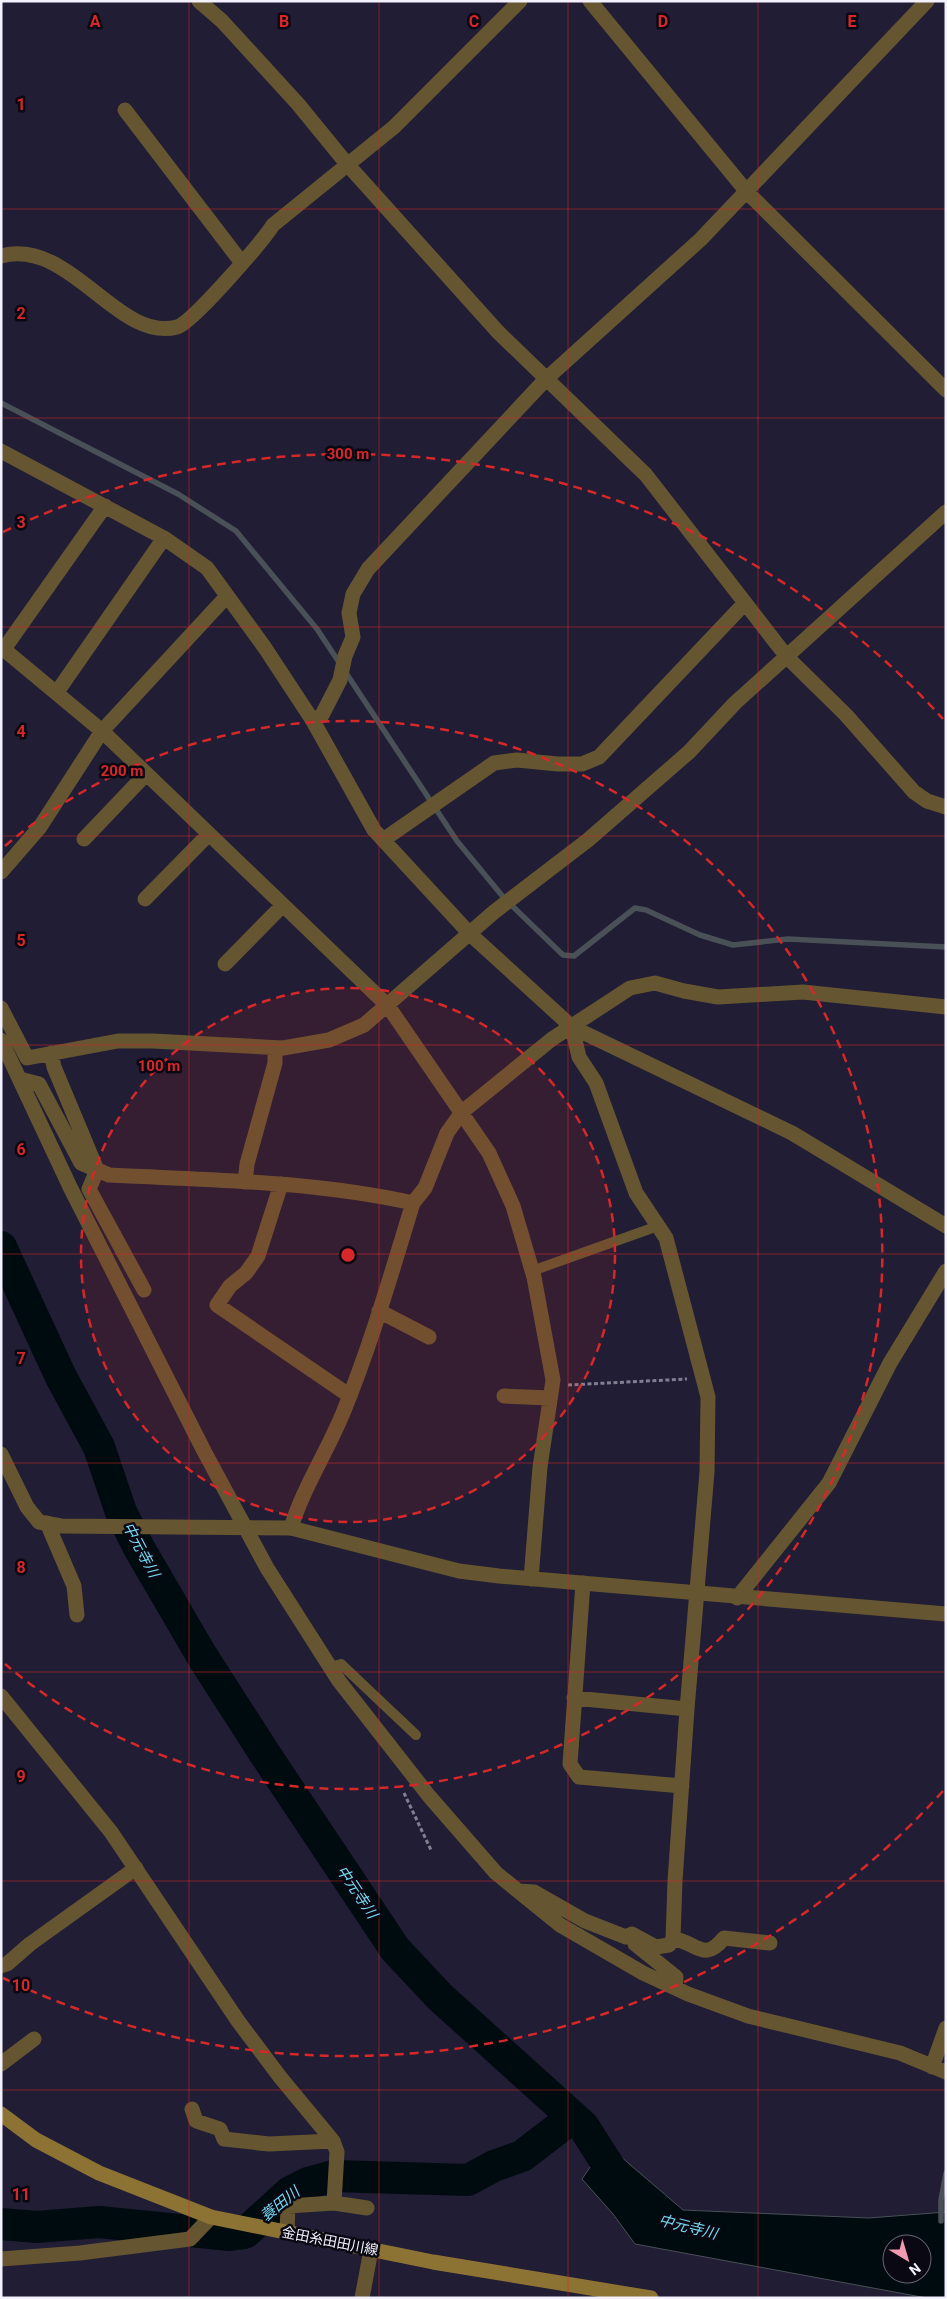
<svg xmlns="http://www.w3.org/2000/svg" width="947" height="2299" viewBox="0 0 947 2299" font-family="Roboto,'Noto Sans JP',sans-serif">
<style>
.water{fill:#000b0f;stroke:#495056;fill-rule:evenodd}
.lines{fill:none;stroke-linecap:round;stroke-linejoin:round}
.stream{stroke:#495056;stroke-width:5.5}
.river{stroke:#000b0f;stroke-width:32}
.path{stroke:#817f91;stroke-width:3;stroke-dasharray:4 2.5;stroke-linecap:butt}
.service{stroke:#655530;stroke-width:10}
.minor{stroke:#655530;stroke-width:15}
.tertiary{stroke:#655530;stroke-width:15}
.secondary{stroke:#8c7333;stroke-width:15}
.grid{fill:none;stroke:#d62828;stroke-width:1;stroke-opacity:0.55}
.ring{fill:none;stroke:#d62828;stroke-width:2.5;stroke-dasharray:9 6}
.labels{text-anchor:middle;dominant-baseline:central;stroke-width:5;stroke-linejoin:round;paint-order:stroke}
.street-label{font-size:14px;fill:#f2f1fd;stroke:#0a0913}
.water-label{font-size:15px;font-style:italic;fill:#77daf4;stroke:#0a0913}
.grid-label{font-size:16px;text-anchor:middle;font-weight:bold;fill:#d62828;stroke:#0a0913;stroke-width:5;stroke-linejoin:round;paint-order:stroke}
.centre{fill:#d62828;stroke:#0a0913;stroke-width:2.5}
.ring-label{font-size:15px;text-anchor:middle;font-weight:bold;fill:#d62828;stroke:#0a0913;stroke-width:5;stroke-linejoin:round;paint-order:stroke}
</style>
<rect width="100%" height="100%" fill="#201d34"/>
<path class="water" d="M606 2144 683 2210 869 2218 946 2212V2298H927L635 2244 613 2214 582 2179ZM892 2244H922V2274H892Z"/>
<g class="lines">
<path class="stream" d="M1 403 178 494 236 531 317 629 457 841 504 898 563 955 574 956 635 908 646 910 700 935 733 945 788 939 946 947
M941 2221V2200L946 2173"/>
<path class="river" d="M1 1247 61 1377 99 1447 121 1512 139 1548 202 1656 265 1754 395 1949 440 1997 583 2126 610 2168 625 2188
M1 2224 37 2227 99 2222 230 2235 245 2233 290 2192 308 2183 334 2176 468 2180 494 2166 522 2156 573 2117"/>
<path class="path" d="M568 1385 687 1379
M404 1793 431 1850"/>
<path class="service" d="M532 1271 658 1226
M330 1667 341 1664 416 1735"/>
<path class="minor" d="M199 1 222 21 298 104 347 164 498 332 646 475 787 657 846 715 914 792 927 801 946 807
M590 1 747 192 946 390
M125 110 242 263
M1 256C70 237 118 343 177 327 192 323 262 242 273 225L394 127 520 1
M1 451 164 538 207 568 265 648 313 721 374 830 470 934 572 1027 792 1133 946 1226
M227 596 102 731 388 1006 489 1153 513 1206 534 1277 553 1380 540 1467 531 1579
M1 647 102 731 40 827 1 872
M4 649 105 506
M57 692 164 538
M313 721 322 715 340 680 345 656 353 637 349 613 353 594 368 569 546 379 701 239 927 1
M84 839 146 774
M383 840 494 763 517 760 558 764H582L599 757 744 604
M145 899 209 834
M225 964 283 905
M1 1008 27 1058 118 1041H153L283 1048 329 1040 364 1025 494 912 588 840 689 752 735 703 946 512
M1 1040 71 1189 204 1451 267 1568 339 1681 429 1796 496 1873 560 1925 643 1973 688 1994 748 2016 900 2053 946 2072
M51 1053 54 1067 97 1170 89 1189 144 1290
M20 1079 39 1084 81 1163 109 1175C211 1180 313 1181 413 1203
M245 1182 247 1164 275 1063V1048
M281 1184 258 1256 246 1273 230 1286 217 1305 350 1396
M379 1311 429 1337
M504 1396 550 1398
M47 1523 74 1586 77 1615
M291 1528C303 1488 327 1452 343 1413 371 1345 391 1274 413 1203L425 1188 447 1133 462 1112 552 1039 630 988 655 983 684 991 718 997 803 992 946 1007
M583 1583 570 1764 579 1777 682 1786
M737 1598 829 1483 890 1363 946 1271
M1 1696 111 1832 238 2021 280 2077 333 2141 337 2152 334 2203
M574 1698 687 1709
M518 1891 534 1892 585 1921 626 1937 632 1934 656 1947 669 1945 673 1939 675 1881 687 1709 707 1472 708 1397 666 1238 636 1193 596 1083 579 1057 572 1027
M673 1939C696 1941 703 1964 724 1938L770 1943
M635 1944 676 1977 675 1988
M1 1966 7 1964 30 1944 136 1868
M1 2064 34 2039
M932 2067 946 2028
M192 2109 196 2121 220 2129 224 2139 269 2144 333 2141
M287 2233 288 2206 334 2203 367 2208
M1 2259 80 2253 190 2239 211 2217
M362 2298 371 2250"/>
<path class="tertiary" d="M1 1454 27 1507 39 1522 61 1526 291 1528 459 1571 499 1576 946 1614"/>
<path class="secondary" d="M1 2114 36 2140 99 2173 211 2217 433 2262 651 2298"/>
</g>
<path class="grid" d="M189 1V2298M379 1V2298M568 1V2298M758 1V2298M1 209H946M1 418H946M1 627H946M1 836H946M1 1045H946M1 1254H946M1 1463H946M1 1672H946M1 1881H946M1 2090H946"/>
<circle cx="348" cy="1255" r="267" fill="#d62828" fill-opacity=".12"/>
<g class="ring">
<circle cx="348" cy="1255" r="267"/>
<path d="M5 846A534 534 0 1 1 5 1664"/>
<path d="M943 1791A801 801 0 0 1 3 1978M3 532A801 801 0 0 1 943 719"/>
</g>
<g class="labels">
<g class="street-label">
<text transform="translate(330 2241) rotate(11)">金田糸田田川線</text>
</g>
<g class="water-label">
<text transform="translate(141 1550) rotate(62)">中元寺川</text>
<text transform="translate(357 1892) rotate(56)">中元寺川</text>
<text transform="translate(280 2204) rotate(-39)">蓑田川</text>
<text transform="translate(688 2227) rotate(14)">中元寺川</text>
</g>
</g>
<g class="grid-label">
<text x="95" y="27">A</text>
<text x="284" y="27">B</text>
<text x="474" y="27">C</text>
<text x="663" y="27">D</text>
<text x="852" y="27">E</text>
<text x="21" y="110">1</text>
<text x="21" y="319">2</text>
<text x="21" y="528">3</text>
<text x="21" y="737">4</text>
<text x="21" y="946">5</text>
<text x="21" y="1155">6</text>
<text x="21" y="1364">7</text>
<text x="21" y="1573">8</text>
<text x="21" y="1782">9</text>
<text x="21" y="1991">10</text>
<text x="21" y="2200">11</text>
</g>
<circle cx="348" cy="1255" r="8" class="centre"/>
<g class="ring-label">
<text x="348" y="459">300 m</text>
<text x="122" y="776">200 m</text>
<text x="159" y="1071">100 m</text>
</g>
<rect width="947" height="2299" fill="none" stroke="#f2f1fd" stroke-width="5"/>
<g transform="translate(907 2259) rotate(142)"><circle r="24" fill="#0a0913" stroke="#676671"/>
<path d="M0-4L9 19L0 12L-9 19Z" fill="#f19ab1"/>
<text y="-8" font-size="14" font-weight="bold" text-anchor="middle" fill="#f2f1fd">N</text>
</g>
</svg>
